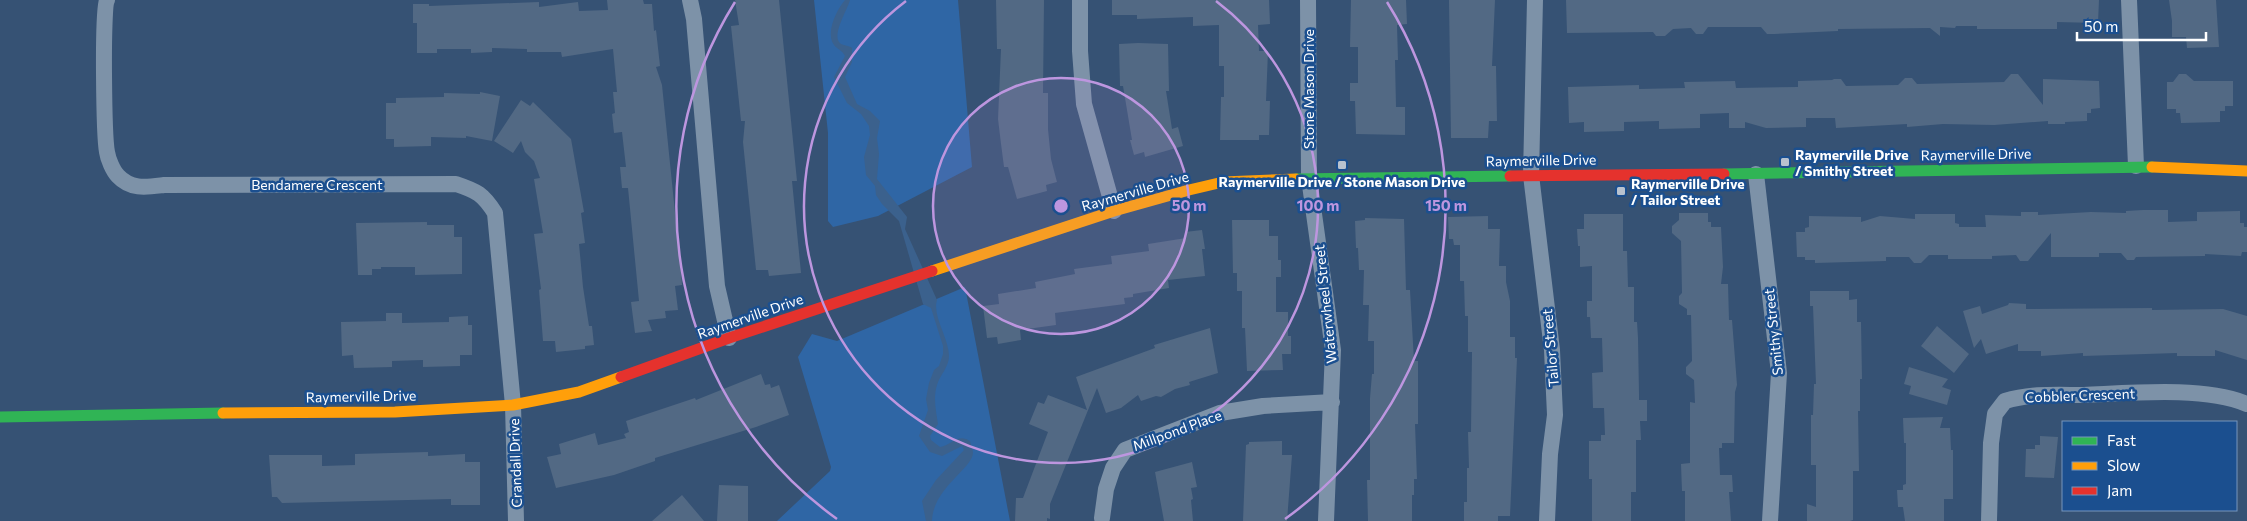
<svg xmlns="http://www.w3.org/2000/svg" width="2247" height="521" viewBox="0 0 2247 521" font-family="Commissioner,sans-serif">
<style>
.green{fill:#2f66a5}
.water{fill:#3b618d}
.building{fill:#526984}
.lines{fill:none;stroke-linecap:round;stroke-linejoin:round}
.street{stroke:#7d92a8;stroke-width:16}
.fast{stroke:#30b455;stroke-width:11}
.slow{stroke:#ff9f0a;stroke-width:11}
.jam{stroke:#e5322d;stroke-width:11}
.ring{fill:none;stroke:#bd96df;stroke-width:2.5}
.poi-dot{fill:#b9c2ce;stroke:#1b4f8f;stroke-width:2}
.labels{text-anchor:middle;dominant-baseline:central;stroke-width:5;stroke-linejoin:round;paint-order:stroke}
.street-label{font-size:14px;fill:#fff;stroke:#1b4f8f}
.poi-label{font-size:14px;font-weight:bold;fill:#fff;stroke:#1b4f8f;text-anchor:start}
.centre{fill:#bd96df;stroke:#1b4f8f;stroke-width:2.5}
.ring-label{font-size:15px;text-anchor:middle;font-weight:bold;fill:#bd96df;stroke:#1b4f8f;stroke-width:5;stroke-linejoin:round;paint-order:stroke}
</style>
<rect width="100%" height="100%" fill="#365274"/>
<path class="green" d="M814 0H958L972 167 878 216 833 227 828 221V133Z
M965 287 1010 521H777L830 471 831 467 798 357 812 334 837 341Z"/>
<path class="water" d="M845 0H850C848 9 830 37 841 44 845 46 848 45 852 48V62L845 77 857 104 870 111 880 121 877 138 879 154 877 179 907 217 905 229 937 300C932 316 949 338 949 356 949 367 940 375 937 385 933 398 936 411 938 424L930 436 931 440 940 447C952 445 958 433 970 441 971 445 973 450 973 453 972 469 933 488 932 521H926L922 501 936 480 964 450 962 446 942 456 930 452 919 436 928 410 926 399 929 383 934 370 939 366 943 354V346L931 308 923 304 899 221 882 204 876 195 875 186 866 175 864 157 870 135 869 126 861 114 847 103 834 77 845 56C842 50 837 49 834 45 825 33 837 9 845 0Z"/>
<path class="building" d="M607 0H643L644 4H652L654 31 656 30 660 66 656 67 662 85 681 271 682 285 675 286 678 310 665 311 666 318 648 320 652 331 635 333 631 302 639 301 628 188H622L620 167H626L622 132 614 133 612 114 615 113 613 92H617L613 49 562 57 561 52H527V49L492 48V52L471 53V49H437V53H417V23H413V4H429V6L539 2V7L578 2 579 11 608 10Z
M735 0H779L797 181H792L801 273 769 276 768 270H756L743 142 745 121H741L731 26 739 25Z
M996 0H1044L1043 93H1048V129L1051 159 1057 182 1046 185 1047 191 1017 199 1008 167H1004L1001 144 998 119 1001 49H997Z
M1112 0H1269L1270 24 1258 25 1259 51H1268L1266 101H1270L1269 135H1259V140H1220L1221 97H1224V66H1219V25L1193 26V17L1137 19V15H1112Z
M1351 0H1406L1407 24 1397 25 1398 60H1395L1396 107H1405V135L1356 134 1355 101H1350V83H1358V47H1350Z
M1449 0H1495L1492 66H1496L1497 121H1489L1488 138H1451Z
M1566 0H2099L2098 23 2057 22V29H1977V26H1956L1955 28 1940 27V36L1930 28 1838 29V31L1774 34H1767L1761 27H1708L1703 34H1696L1691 28 1673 29 1665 36H1656L1653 32 1567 33Z
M2169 0H2216L2219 47 2187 48 2186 37H2172V21Z
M1138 43 1168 44 1169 91H1166L1172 129 1178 127 1183 146 1145 157 1144 152 1134 155 1130 140H1132L1123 86H1120L1119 44Z
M2011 74H2018L2043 105V79L2099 81 2100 108 2091 109V113H2087V121L2065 122V124H2048V121L1994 125 1943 124 1907 127V124L1836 128 1835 118H1806V127L1766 128 1745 122V128H1729V113L1700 114V128L1659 129V121L1624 122V131L1584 132V122L1569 123 1568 87 1639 85V89L1685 88 1684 82 1735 81 1736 88 1798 87V81L1832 80 1834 79H1841L1846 86 1898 85 1905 78H1912L1917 84 2004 82Z
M2179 74H2186L2194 81H2233V106H2225V111H2220V122L2181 123 2180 113H2176V109H2167V82H2173Z
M480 92 500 96 492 141 466 136V138L431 137V146L394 147V139H386V103H396V98L444 97V93L480 94Z
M521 100 530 106 533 102 571 139 584 212 581 213 585 243 579 244 583 287 589 326H592L594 345 585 346V349L556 352 555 341H543L539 290 541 289 534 234 543 233 534 179 540 178 534 161 525 152 521 141 513 153 494 141Z
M2143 210H2168V222L2197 221V212L2240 211V223H2244V227H2247V252H2242L2241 256 2205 254V256L2136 257 2134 260H2127L2121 253H2099V257H2051V233L2028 261H2020L2016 255 1992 256V259H1948V255H1929L1921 263H1914L1909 257H1886V261L1815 263V260H1805V257H1797L1796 232H1805V228L1809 227V216L1861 217V222L1880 216 1915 219V214H1955V223L1959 224V227H1986L1985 215 2021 216V212H2038V215L2091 212 2126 213V211Z
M1679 213H1708V222H1711V227H1721L1723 267 1721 284H1728L1729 320H1732L1737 385 1735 392 1734 443H1722V448H1719L1720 475H1732L1733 492H1729L1731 521H1685V491H1682L1681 464 1690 463V402L1695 403 1694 380 1686 374V367L1692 361 1691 315H1687V309L1679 304V296L1682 293 1681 241 1672 233V226L1679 220Z
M1584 214H1623V251H1627L1628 287H1634V322H1637L1638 338 1639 394V400H1647V421H1640L1641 440H1636V492H1631V521H1592V479H1589V441H1601V435H1605L1604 408H1593L1592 373 1603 372 1602 338H1591L1590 317H1587V301H1592V266L1580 267V246H1578L1577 229H1584Z
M1488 216V229H1500L1499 266H1506V282L1510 301V337H1515V358H1517L1510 516H1498V521H1464V502H1467V468H1469L1468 432H1471L1472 352H1468V316H1465L1464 281H1460V245H1454L1453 239H1449L1448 217Z
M1365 218 1404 219 1406 290H1410L1414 361H1418V424H1415L1417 479H1414V495H1412V521H1368L1367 480H1370V398L1372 374H1374V341H1368L1369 305H1363L1364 270H1359L1358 248H1356L1355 221 1365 220Z
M1232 220H1269V236H1278V260H1281V277H1276V312H1288V336H1291V354H1282L1283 370 1247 371 1245 328H1242V291H1237V273H1233Z
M427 222V225H454V237H462V274L415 275V267H381V269H372V275H358L356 223Z
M1202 230 1205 249H1202L1205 276 1168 280 1169 288 1133 294V297L1124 298 1125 304 1055 313 1056 325 1020 330 1021 340 998 344 997 337 987 338 983 306 999 304 998 294 1036 288 1035 282 1075 274 1074 269 1112 264 1111 256 1149 251 1148 244 1186 238 1185 232Z
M1810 291H1849V300L1857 299V322H1861L1862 379H1860V411H1858L1859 471H1853V520L1850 521H1807V504L1816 507V465H1811V415H1813L1814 384H1816L1813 306H1810Z
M2009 303 2026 304V309L2152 308V310L2223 309 2247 316V360L2215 350V356H2177V353L2083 356V353L2041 356V351H2018V344L1986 354 1981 339 1974 348 1963 311 1980 306 1982 314 2008 305Z
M386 313H402V323L449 322V317L468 316V325H472V355H460V366L423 367V360L392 361V367L354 368 353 355 342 356 341 322 386 321Z
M1937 326 1969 354 1954 373 1921 346Z
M1210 328 1218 373 1189 382 1190 385 1175 389 1161 397 1156 396 1141 401 1138 395 1121 408 1106 413 1097 388 1050 504V519L1047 518V521H1015L1016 498H1023L1048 432 1029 424 1038 402 1044 404 1048 395 1087 410 1076 377 1155 348 1154 345Z
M1909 367 1948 379 1942 387 1951 390 1947 405 1909 394 1911 386 1904 384Z
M761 374 765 385 770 384 771 388 779 385 789 415 756 427 655 458V461L614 475 556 488 547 457 561 454 559 444 595 433 598 445 626 438 624 434 629 432 626 421 695 398 696 400Z
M1943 417 1940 428H1950L1951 450H1953V499H1944V521H1905L1903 507H1898L1897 490H1903V485L1906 484V443H1904L1903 418Z
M2040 436 2058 437 2054 478 2025 477 2026 449H2035V445H2040Z
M1282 441V455H1292L1287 521H1243L1246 445 1249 444V442Z
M428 452V456L465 454V462H480V505H451V499L282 503 277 497H272L269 455H322V466L355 465V454Z
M1192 462 1197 487 1191 488 1193 499 1191 500 1193 521H1164L1155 472Z
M719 485 748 486V521H717Z
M682 495 704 521H652Z"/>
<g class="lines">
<path class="street" d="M107 0C102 9 104 137 107 152 108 159 113 171 118 176 131 190 147 187 164 185L456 184C477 191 483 194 495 213L513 405 516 521
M690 0 694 19 717 286 729 338
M1080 0V51L1084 104 1114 211
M1308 0 1309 178 1333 350 1326 521
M1535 0 1531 175 1552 350 1555 415 1550 454 1547 521
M2129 0 2136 166
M1756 174 1779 373 1770 521
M1102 518 1106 489 1113 468 1125 450 1220 413 1263 406 1332 402
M1989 521 1991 443 1995 414 2005 401C2031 393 2057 395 2084 395 2131 393 2204 386 2247 404"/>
<path class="fast" d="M1724 174 2152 167
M1296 179 1510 176
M0 417 223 413"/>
<path class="slow" d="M2152 167 2247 171
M932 271 1114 211 1189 190 1223 182 1296 179
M223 413 395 412 513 405 579 392 621 377"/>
<path class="jam" d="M1510 176 1724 174
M621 377 729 338 932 271"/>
</g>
<circle cx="1061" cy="206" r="128" fill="#bd96df" fill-opacity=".12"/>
<g class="ring">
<circle cx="1061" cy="206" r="128"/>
<path d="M1216 1A257 257 0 1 1 906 1"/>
<path d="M837 519A385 385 0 0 1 735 2M1387 2A385 385 0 0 1 1285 519"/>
</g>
<g class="poi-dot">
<rect x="1780" y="157" width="10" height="10" rx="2.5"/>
<rect x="1337" y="160" width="10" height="10" rx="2.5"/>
<rect x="1616" y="186" width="10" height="10" rx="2.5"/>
</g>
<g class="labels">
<g class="street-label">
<text transform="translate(1308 89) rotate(-90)">Stone Mason Drive</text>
<text transform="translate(1976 154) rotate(-1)">Raymerville Drive</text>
<text transform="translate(1541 160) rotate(-1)">Raymerville Drive</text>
<text x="317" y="184">Bendamere Crescent</text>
<text transform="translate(1135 191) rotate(-16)">Raymerville Drive</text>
<text transform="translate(1325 304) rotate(-96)">Waterwheel Street</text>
<text transform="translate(750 316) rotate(-19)">Raymerville Drive</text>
<text transform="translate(1773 332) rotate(-96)">Smithy Street</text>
<text transform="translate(1550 348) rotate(-95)">Tailor Street</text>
<text transform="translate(2080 395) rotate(-2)">Cobbler Crescent</text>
<text transform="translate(361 396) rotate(-1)">Raymerville Drive</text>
<text transform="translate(1177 430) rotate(-20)">Millpond Place</text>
<text transform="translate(515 463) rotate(-92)">Crandall Drive</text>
</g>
<g class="poi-label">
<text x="1795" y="154">Raymerville Drive<tspan x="1795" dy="16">/ Smithy Street</tspan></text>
<text x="1342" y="181" text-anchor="middle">Raymerville Drive / Stone Mason Drive</text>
<text x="1631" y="183">Raymerville Drive<tspan x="1631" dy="16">/ Tailor Street</tspan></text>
</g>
</g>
<circle cx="1061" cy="206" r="8" class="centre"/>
<g class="ring-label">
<text x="1189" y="211">50 m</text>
<text x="1318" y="211">100 m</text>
<text x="1446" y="211">150 m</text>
</g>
<rect x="2062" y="421" width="175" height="90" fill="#1b4f8f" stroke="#7695bc"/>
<rect x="2072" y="437" width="25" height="8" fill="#30b455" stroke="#7695bc"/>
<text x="2107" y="446" font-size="15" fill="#ffffff">Fast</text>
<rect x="2072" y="462" width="25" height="8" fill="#ff9f0a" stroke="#7695bc"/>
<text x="2107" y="471" font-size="15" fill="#ffffff">Slow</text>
<rect x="2072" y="487" width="25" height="8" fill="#e5322d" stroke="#7695bc"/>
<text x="2107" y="496" font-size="15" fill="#ffffff">Jam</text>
<path d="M2077 32v8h129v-8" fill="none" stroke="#ffffff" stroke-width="2.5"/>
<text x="2084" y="32" font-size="15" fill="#ffffff" stroke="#1b4f8f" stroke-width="4" paint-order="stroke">50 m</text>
</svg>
